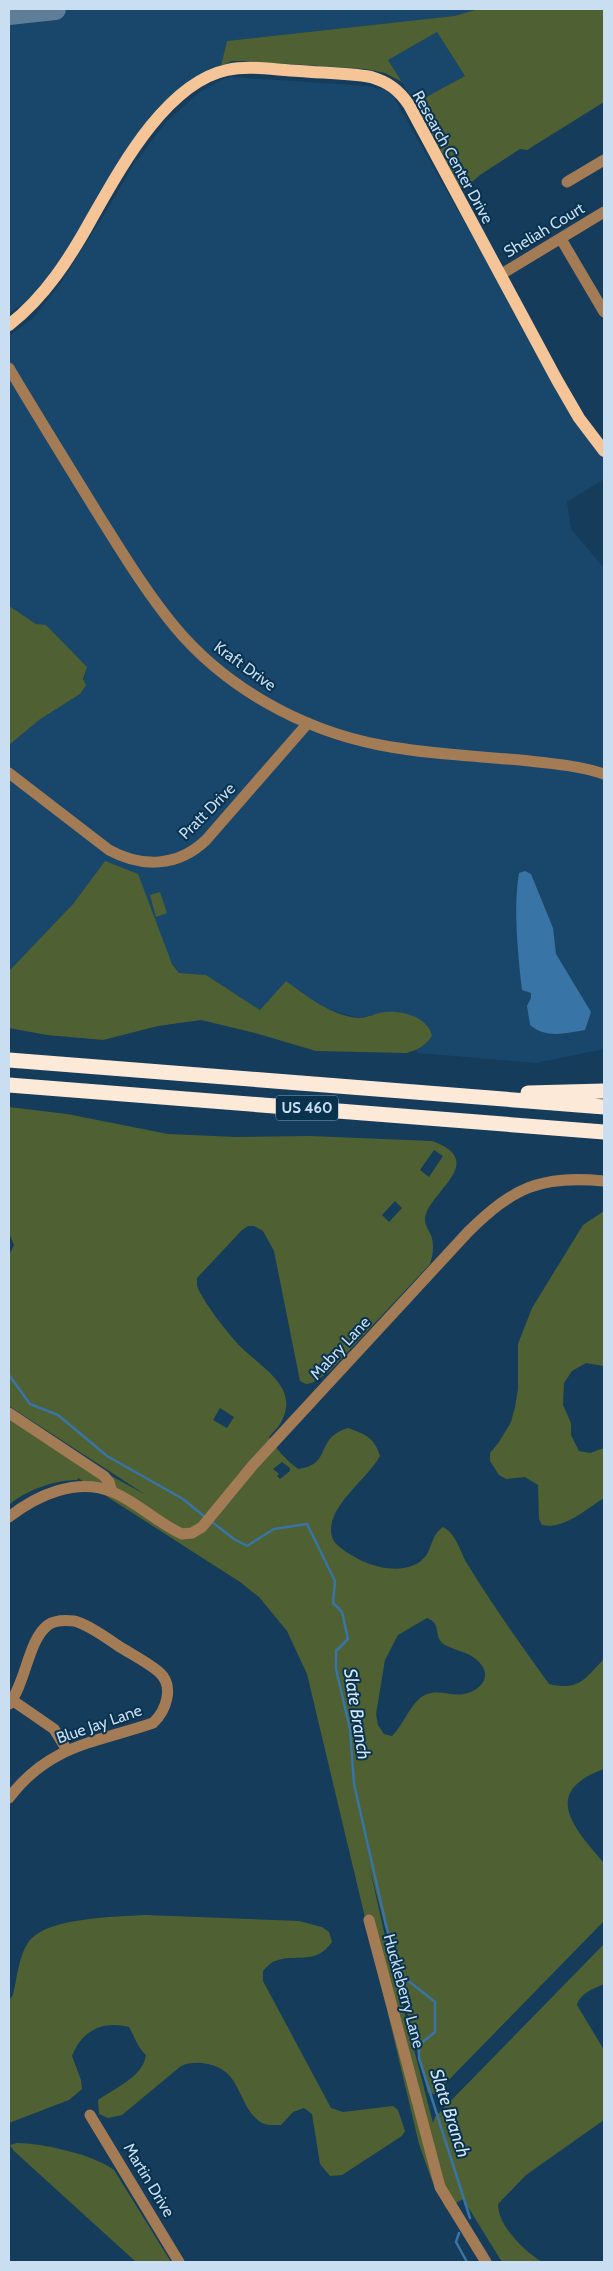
<svg xmlns="http://www.w3.org/2000/svg" width="613" height="2271" viewBox="0 0 613 2271" font-family="Cabin,sans-serif">
<style>
.built{fill:#19476b}
.green{fill:#4f6032;fill-rule:evenodd}
.water{fill:#3874a5}
.lines{fill:none;stroke-linecap:round;stroke-linejoin:round}
.stream{stroke:#3874a5;stroke-width:2.5}
.taxiway{stroke:#5e7e98;stroke-width:22}
.minor{stroke:#a37c56;stroke-width:11}
.major{stroke:#f5c597;stroke-width:12}
.highway{stroke:#fce9d7;stroke-width:15}
.labels{text-anchor:middle;dominant-baseline:central;stroke-width:4;stroke-linejoin:round;paint-order:stroke}
.shield{fill:#09324f;stroke:#8faac0;stroke-width:1}
.shield-label{font-size:15px;font-weight:bold;fill:#c9def1}
.street-label{font-size:16px;fill:#c9def1;stroke:#09324f}
.water-label{font-size:18px;font-style:italic;fill:#d6e6f4;stroke:#09324f}
</style>
<rect width="100%" height="100%" fill="#153c5b"/>
<path class="built" d="M9 9H479L454 16 227 41 221 66 172 95 57 267 26 303 9 312Z
M437 32 465 76 415 103 388 60Z
M231 77 367 86 385 90 393 96 587 438 604 459V479L567 502 571 529 604 568V1049L536 1063 418 1053 416 1050 426 1044 385 1012 359 1018 322 1007 286 981 260 1010 206 975 179 973 105 861 73 904 9 971V744L39 720 80 694 87 667 36 624 9 606V336L33 318 59 286 107 210 132 167 166 122 200 92 223 79Z"/>
<path class="green" d="M479 9H604V102L527 150 520 149 480 175 465 188H461L458 183 415 103 465 76 437 32 388 60 402 82 385 73 366 69 243 61H232L221 66 227 41 454 16Z
M9 606 36 624 46 625 87 667 83 679 86 685 80 694 39 720 9 745Z
M105 861 138 874 172 964 179 973 206 975 260 1010 286 981C308 997 330 1015 358 1018 367 1018 376 1013 385 1012 402 1010 428 1017 432 1036 425 1046 418 1050 406 1053L316 1051 255 1033 201 1020 158 1026 103 1040 47 1035 9 1028V971L73 904Z
M160 892 167 913 156 917 150 895Z
M9 1107 67 1114 168 1134 236 1137 310 1136 432 1141C491 1162 425 1194 425 1220 425 1226 430 1232 432 1238 434 1247 433 1255 430 1264L329 1372 312 1383 306 1384 300 1381 274 1251 263 1231 254 1226H248L242 1230 197 1278V1286C204 1303 224 1328 236 1342 254 1363 299 1384 283 1418 281 1425 274 1431 269 1437 277 1450 286 1460 298 1469 333 1465 314 1438 348 1428 365 1434 375 1438 380 1456 367 1480 324 1508 332 1537 335 1547 353 1556 362 1561 377 1568 399 1572 414 1565 435 1556 427 1538 443 1527 457 1534 460 1553 468 1565 493 1606 521 1645 549 1684 580 1691 584 1679 604 1659V1769C540 1792 574 1828 604 1863V1921L435 2094 428 2093 369 1865 387 1945 433 2123 435 2117 604 1944V1984C595 1988 580 1993 577 2005L604 2050V2120L526 2175 498 2204C498 2226 524 2251 542 2262H502L463 2199 446 2209 431 2178 419 2144 307 1674 287 1631 259 1597 240 1582 78 1478 77 1480C55 1480 26 1490 9 1505V1416L73 1455 146 1495 9 1406V1255L14 1245 9 1233ZM434 1150 443 1156 429 1177 420 1170ZM395 1201 402 1208 389 1222 382 1215ZM220 1408 234 1417 227 1428 213 1420ZM282 1462 290 1468V1471L280 1479 277 1476 279 1474 273 1469ZM427 1618C443 1624 432 1637 445 1645 456 1651 470 1652 479 1662 493 1676 481 1691 464 1694 449 1697 434 1686 419 1699 408 1709 403 1725 392 1736L384 1734 378 1725 376 1714 385 1660 398 1635Z
M604 1211V1366L586 1363 572 1371 564 1383 563 1405 571 1423V1435L579 1451 590 1453 604 1448V1498C586 1509 564 1530 542 1525L539 1519 538 1485 525 1477 506 1479 499 1475 490 1461V1453L499 1442 511 1422 515 1407 518 1389V1344L532 1308 583 1225Z
M145 1915 299 1921 322 1927 329 1932 332 1942C315 1966 296 1953 275 1961 271 1962 266 1968 263 1971V1981L331 2108 343 2112 393 2106 398 2110 405 2131 402 2136 342 2175 330 2176 320 2164 312 2114 304 2108 293 2112 281 2125C274 2125 265 2126 259 2121 237 2104 242 2071 208 2064 198 2062 190 2062 181 2066L122 2115 108 2118 99 2114 98 2100C115 2088 143 2077 146 2055 137 2047 135 2037 129 2027 102 2020 82 2031 72 2056L81 2080 82 2089 69 2100 9 2123V2000L13 1995C17 1979 19 1953 30 1940 50 1917 116 1917 145 1915Z
M17 2143C42 2143 95 2155 114 2170L171 2262H136L14 2151 10 2145Z"/>
<path class="water" d="M525 871 531 874 553 928 556 954 591 1012 585 1030C566 1033 546 1039 530 1025L527 1006 531 998V993L522 990C518 954 513 908 519 873Z"/>
<g class="lines">
<path class="stream" d="M9 1375 30 1404 58 1415 107 1456 183 1499 205 1517
M212 1522 234 1539 247 1546 274 1529 307 1524 335 1581 333 1603 342 1612 348 1639 336 1651V1669L350 1729 354 1784 386 1925 401 1975 435 2002V2032L419 2045V2058L470 2218
M459 2233 456 2242 467 2262"/>
<path class="taxiway" d="M9 14 55 9"/>
<path class="minor" d="M567 182 604 160
M561 239 604 312
M500 275 604 212
M9 368C38 417 68 465 98 514 122 552 146 592 175 627 226 688 302 730 380 745 426 754 474 756 520 760 548 763 577 765 604 774
M9 773 109 850C142 868 178 867 206 840L308 723
M9 1413 104 1476 109 1482 112 1492
M9 1517C37 1495 77 1477 113 1492 138 1503 158 1523 182 1534L192 1533 202 1527 253 1465 468 1232C514 1187 540 1175 604 1181
M12 1700 54 1729 67 1750
M9 1704C26 1683 28 1640 48 1625 55 1620 65 1620 74 1621 85 1623 107 1638 117 1645 131 1654 147 1662 159 1672 175 1686 166 1711 153 1723 94 1743 49 1745 9 1798
M369 1920 440 2187 486 2262
M90 2115 179 2262"/>
<path class="major" d="M9 325C45 297 70 258 92 218 120 169 166 83 227 70 250 65 275 70 299 71 322 73 347 73 371 77 388 82 399 90 409 105L557 380 579 418 604 451"/>
<path class="highway" d="M9 1060 604 1107
M9 1085 604 1132
M528 1093 604 1091"/>
</g>
<g class="labels">
<rect class="shield" x="276" y="1095.5" width="62" height="25" rx="4"/>
<g class="shield-label">
<text x="307" y="1108">US 460</text>
</g>
<g class="street-label">
<text transform="translate(453 157) rotate(61)">Research Center Drive</text>
<text transform="translate(544 230) rotate(-31)">Sheliah Court</text>
<text transform="translate(245 666) rotate(36)">Kraft Drive</text>
<text transform="translate(207 811) rotate(-45)">Pratt Drive</text>
<text transform="translate(340 1348) rotate(-47)">Mabry Lane</text>
<text transform="translate(99 1724) rotate(-19)">Blue Jay Lane</text>
<text transform="translate(404 1991) rotate(75)">Huckleberry Lane</text>
<text transform="translate(149 2180) rotate(59)">Martin Drive</text>
</g>
<g class="water-label">
<text transform="translate(357 1714) rotate(81)">Slate Branch</text>
<text transform="translate(450 2113) rotate(72)">Slate Branch</text>
</g>
</g>
<rect width="613" height="2271" fill="none" stroke="#c9def1" stroke-width="20"/>
</svg>
